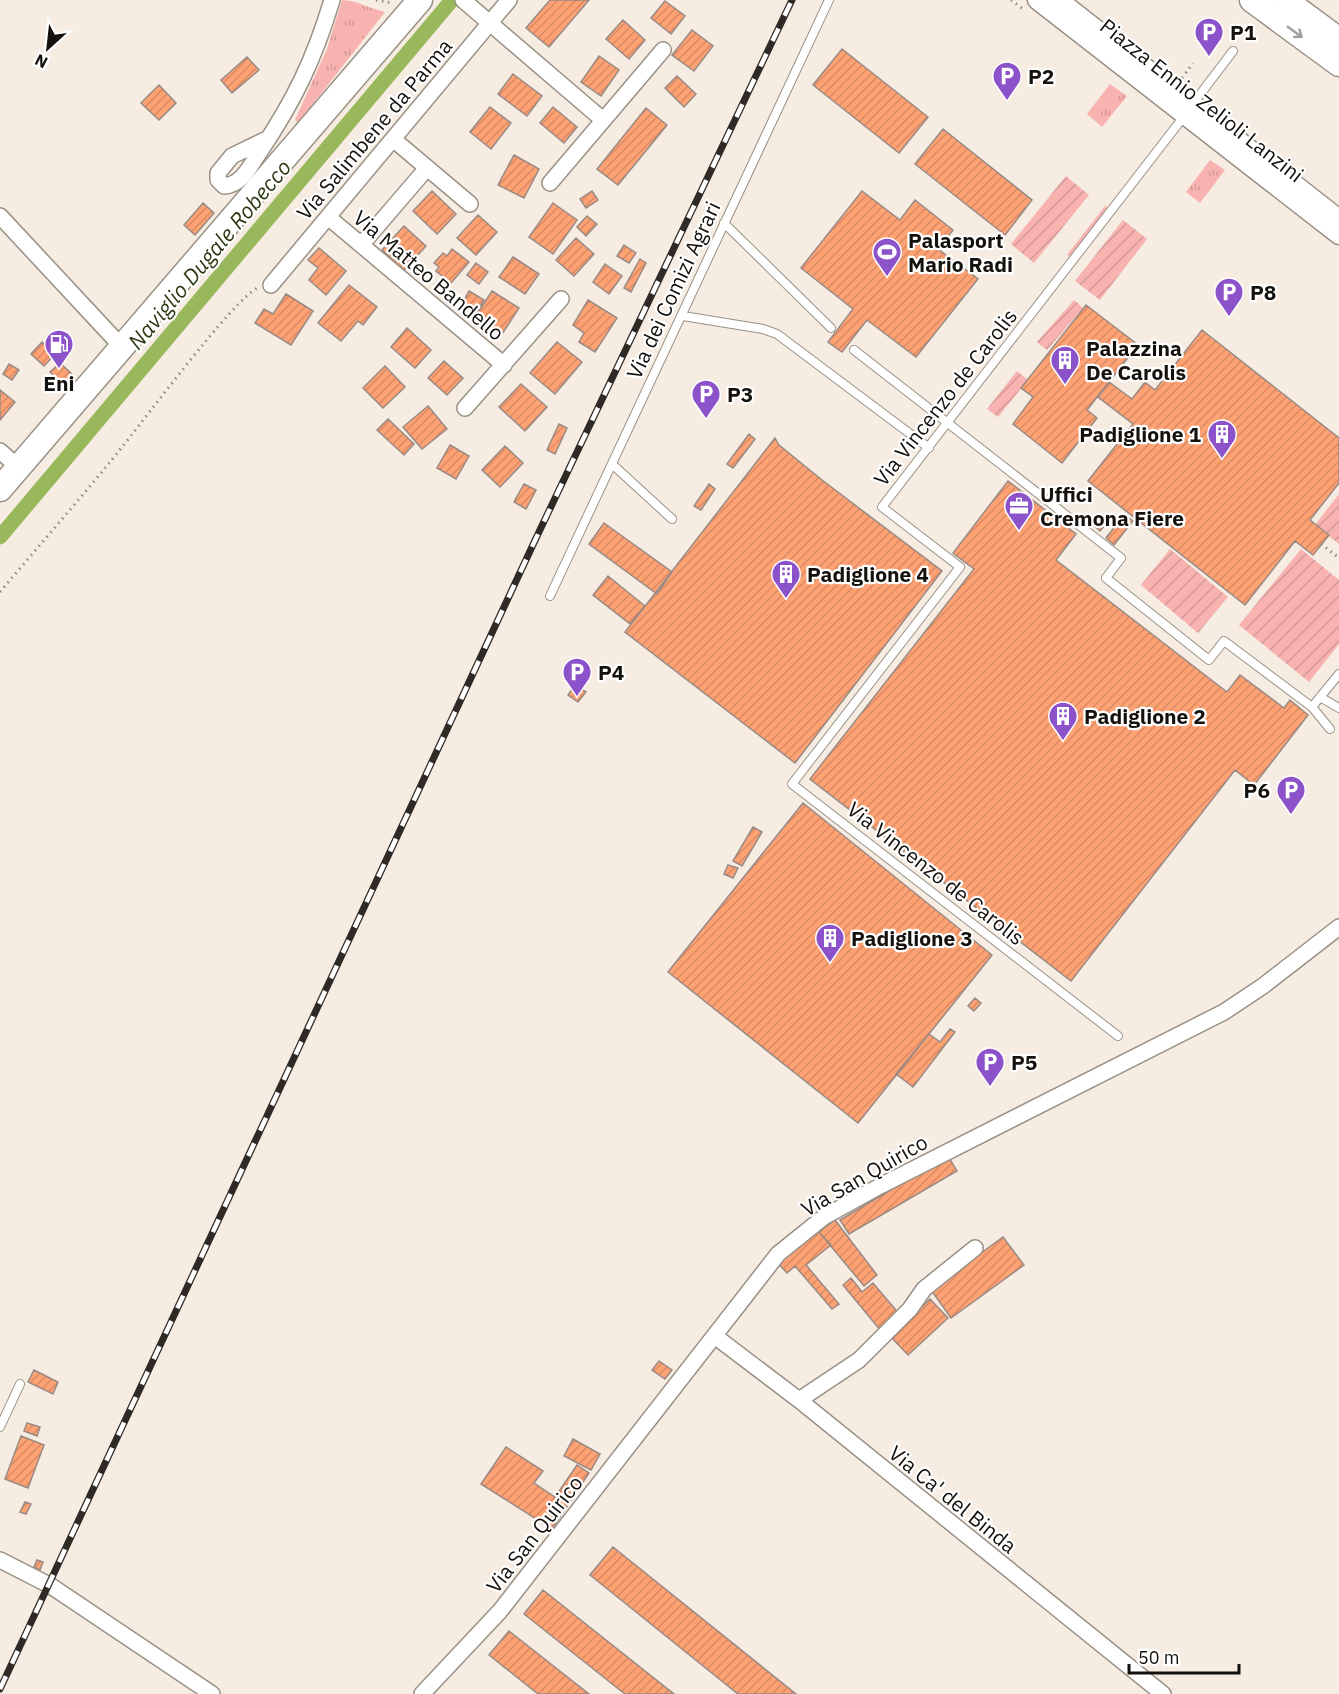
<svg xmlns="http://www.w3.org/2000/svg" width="1339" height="1694" viewBox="0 0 1339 1694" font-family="'IBM Plex Sans',sans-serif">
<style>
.grass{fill:url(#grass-tufts)}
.garden{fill:url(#garden-furrows)}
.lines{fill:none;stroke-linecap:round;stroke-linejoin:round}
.canal{stroke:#98b85b;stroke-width:15}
.building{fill:url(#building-hatch);stroke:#988a84;stroke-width:1.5}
.service-casing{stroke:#9a9186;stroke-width:10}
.minor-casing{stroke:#9a9186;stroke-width:18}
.tertiary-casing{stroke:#9a9186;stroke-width:21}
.primary-casing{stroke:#9a9186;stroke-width:27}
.trunk-casing{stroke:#9a9186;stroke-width:27}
.path{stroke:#938b83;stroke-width:3;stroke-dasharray:1.5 4.5;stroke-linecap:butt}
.service{stroke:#fff;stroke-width:8}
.minor{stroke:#fff;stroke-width:15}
.tertiary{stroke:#fff;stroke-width:18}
.primary{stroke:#fff;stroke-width:24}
.trunk{stroke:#fff;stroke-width:24}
.rail-casing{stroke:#2f2a26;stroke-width:7}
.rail{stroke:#fff;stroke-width:4.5;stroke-dasharray:14;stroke-linecap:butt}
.oneway{stroke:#a19f9e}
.labels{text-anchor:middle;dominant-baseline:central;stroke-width:4.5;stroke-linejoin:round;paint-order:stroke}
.poi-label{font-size:21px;font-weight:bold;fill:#14100c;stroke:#fff;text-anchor:start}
.street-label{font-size:21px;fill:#14100c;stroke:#fff}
.water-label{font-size:22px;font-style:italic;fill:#2b3811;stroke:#fff}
</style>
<defs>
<pattern id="grass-tufts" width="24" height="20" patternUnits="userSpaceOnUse" patternTransform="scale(1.5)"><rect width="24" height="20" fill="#f8b3b1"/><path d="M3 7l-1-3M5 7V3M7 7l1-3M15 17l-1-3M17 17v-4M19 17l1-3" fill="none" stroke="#d49997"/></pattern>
<pattern id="garden-furrows" width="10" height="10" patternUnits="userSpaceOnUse" patternTransform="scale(1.5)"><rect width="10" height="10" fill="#f8b3b1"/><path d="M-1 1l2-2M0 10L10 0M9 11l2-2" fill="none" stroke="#d49997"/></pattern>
<pattern id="building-hatch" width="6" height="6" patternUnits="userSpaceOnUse" patternTransform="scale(1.5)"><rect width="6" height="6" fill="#fea274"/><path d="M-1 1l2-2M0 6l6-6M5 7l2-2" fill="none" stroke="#d98a63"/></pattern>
</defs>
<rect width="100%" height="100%" fill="#f6ece1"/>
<path class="grass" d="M342 0C357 0 370 9 385 12L298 123 295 120 327 49Z
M1110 84 1127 96 1102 127 1087 114Z
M1210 160 1225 170 1200 203 1186 192Z
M1105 206 1109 209 1071 258 1067 255Z"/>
<path class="garden" d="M1066 176 1089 195 1034 263 1011 244Z
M1123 220 1147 239 1100 300 1075 281Z
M1074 300 1083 308 1047 350 1037 342Z
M1017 371 1028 380 998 417 987 409Z
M1339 494V544L1315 525Z
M1170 549 1228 597 1198 633 1141 585Z
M1301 549 1339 580V644L1309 682 1239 625Z"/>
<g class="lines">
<path class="canal" d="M0 537 452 0"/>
</g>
<path class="building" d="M550 0H589L549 47 526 28Z
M665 1 685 16 671 34 651 18Z
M623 20 645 40 629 59 606 39Z
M692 30 713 46 694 71 672 55Z
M842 49 928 117 899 153 813 85Z
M599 56 619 70 601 96 581 82Z
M247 57 259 70 232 93 221 80Z
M513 74 542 96 527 116 498 94Z
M677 76 696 94 684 107 665 88Z
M159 85 176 103 159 120 141 103Z
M490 107 511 123 491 149 470 132Z
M553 107 577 127 564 143 540 123Z
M646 108 667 125 618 185 597 169Z
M943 129 1032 200 1005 235 915 164Z
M514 155 539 169 524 198 498 185Z
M432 191 456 214 437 234 413 211Z
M592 191 598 200 586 208 580 199Z
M862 191 900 220 915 200 953 230 938 249 978 279 916 357 867 320 842 352 828 342 853 309 801 268Z
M203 203 214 213 195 235 184 225Z
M553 203 577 220 553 254 529 237Z
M478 215 497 232 476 255 457 238Z
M587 216 597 224 586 236 577 227Z
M404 226 426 246 404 270 382 250Z
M576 238 594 254 574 276 556 260Z
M624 245 636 253 629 263 617 256Z
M319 248 346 271 326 295 309 280 318 268 308 260Z
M452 249 469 262 451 283 436 271 439 267 434 263 443 253 447 256Z
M513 257 539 274 525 294 499 277Z
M640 259 646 263 631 292 624 288Z
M476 263 488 272 479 284 467 275Z
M605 264 622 276 609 294 593 282Z
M349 285 377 307 363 325 358 321 341 341 318 323Z
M469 291 484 300 477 312 462 304Z
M492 291 519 308 502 334 475 317Z
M286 294 313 311 291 345 255 323 264 309 273 314Z
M588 300 617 318 595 352 579 342 584 333 573 325Z
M1086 305 1138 345 1087 410 1097 418 1062 463 1013 424 1033 397 1021 388Z
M407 328 431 350 415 368 391 347Z
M1202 330 1339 438V483L1310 520 1329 535 1313 555 1295 541 1245 605 1088 481 1133 424 1098 397 1109 382 1132 399 1145 382 1155 390Z
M42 342 55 354 44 366 31 354Z
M557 342 582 362 555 394 530 373Z
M444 361 463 378 447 395 428 378Z
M60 363 73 375 63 385 50 372Z
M9 364 19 370 12 380 3 374Z
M385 366 405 387 383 408 363 388Z
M521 384 547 407 525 431 499 407Z
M0 390 15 402 0 420Z
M428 406 447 429 422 449 403 427Z
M388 419 414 444 404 455 377 430Z
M559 424 567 428 555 454 547 450Z
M749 434 755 439 733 468 727 464Z
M775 438 779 445 822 480 942 571 795 763 625 632Z
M450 445 469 456 456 479 437 468Z
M505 446 523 463 500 487 482 470Z
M1008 481 1076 534 1056 560 1227 692 1240 675 1284 708 1290 700 1308 715 1254 785 1235 770 1071 981 810 779 974 569 953 553Z
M524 484 536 490 526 509 514 502Z
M709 484 715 489 701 510 694 506Z
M1099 514 1108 522 1100 531 1091 523Z
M1124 515 1133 521 1114 545 1106 538Z
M604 523 672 572 657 594 589 544Z
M608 576 645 606 630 624 593 595Z
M575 685 586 692 578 702 568 695Z
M803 803 992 955 858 1123 668 972Z
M753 827 762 832 742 866 733 861Z
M728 865 738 868 733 878 724 874Z
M975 998 981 1003 974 1011 968 1006Z
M950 1029 955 1032 913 1087 896 1074 929 1034 940 1042Z
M948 1156 957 1171 849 1234 840 1220Z
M835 1220 877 1275 864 1286 819 1232Z
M817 1230 831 1245 806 1265 839 1304 832 1309 795 1266 787 1273 778 1263Z
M1003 1237 1024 1265 951 1318 931 1290Z
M851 1278 862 1292 873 1283 900 1315 881 1331 843 1285Z
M930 1299 948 1318 908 1355 891 1337Z
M659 1361 672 1370 665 1379 652 1370Z
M34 1370 58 1382 53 1394 28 1382Z
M27 1423 40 1427 37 1436 24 1431Z
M21 1436 44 1445 28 1488 5 1479Z
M573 1439 600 1454 591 1470 564 1456Z
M506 1447 543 1471 534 1483 555 1497 577 1465 589 1473 552 1529 481 1484Z
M25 1502 31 1504 26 1514 20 1512Z
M613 1547 796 1694H738L590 1575Z
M37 1560 43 1562 40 1570 34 1567Z
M543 1590 674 1694H625L524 1614Z
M509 1631 589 1694H538L489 1655Z"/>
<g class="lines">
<g class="service-casing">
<path id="service" d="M1192 105 1233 51
M724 223 831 328
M683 316 763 329 777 334 929 448
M854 350 1121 558 1106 578 1209 660 1224 641 1312 707
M612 464 672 519
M550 596 829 0
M1320 697 1339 708
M1330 729 1312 707 1339 674
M1118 1036 792 784 960 567 882 507 1185 115
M0 1427 20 1384"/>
</g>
<g class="minor-casing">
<path id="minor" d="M463 0 603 120
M269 138 232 156 218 173V180L224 186C242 185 250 166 259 153 294 101 314 60 332 0
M393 139 470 204
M550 183 663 50
M0 216 121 346
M328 217 504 365
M361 245 427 168
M271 285 509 0
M465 408 561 299
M0 451 18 467
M716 1337 799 1400 1163 1694
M799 1400 859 1360 910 1309 924 1289 975 1248
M0 1560 51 1586 212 1694
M422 1694 500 1611 778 1254 824 1217 880 1186 1224 1012 1263 986 1339 927"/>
</g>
<g class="tertiary-casing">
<path id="tertiary" d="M1037 0 1339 235
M1059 0 1339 219"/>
</g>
<g class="primary-casing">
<path id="primary" d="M0 489 420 0"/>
</g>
<g class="trunk-casing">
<path id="trunk" d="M1252 0 1339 64
M1285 0 1339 40"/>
</g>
<path class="path" d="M376 0 392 3
M1011 0 1023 9
M1182 78 1193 63
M1321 544 1339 558
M0 592C36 549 74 506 110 462 133 435 236 295 258 288"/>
<use href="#service" class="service"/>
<use href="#minor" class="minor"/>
<use href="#tertiary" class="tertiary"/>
<use href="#primary" class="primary"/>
<use href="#trunk" class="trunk"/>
<g class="rail-casing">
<path id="rail" d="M0 1689 538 534 792 0"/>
</g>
<use href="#rail" class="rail"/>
</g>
<defs><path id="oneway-shaft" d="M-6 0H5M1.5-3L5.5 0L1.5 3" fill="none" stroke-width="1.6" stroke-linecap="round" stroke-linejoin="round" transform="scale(1.5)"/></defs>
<use class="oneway" href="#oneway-shaft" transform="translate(1295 32) rotate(36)"/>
<defs>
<g id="parking-pin" transform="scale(1.5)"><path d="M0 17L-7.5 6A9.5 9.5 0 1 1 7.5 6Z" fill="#8c52c9" stroke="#fff"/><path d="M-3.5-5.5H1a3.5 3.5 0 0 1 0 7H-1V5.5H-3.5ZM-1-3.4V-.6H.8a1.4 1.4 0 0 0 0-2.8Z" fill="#fff"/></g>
<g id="stadium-pin" transform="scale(1.5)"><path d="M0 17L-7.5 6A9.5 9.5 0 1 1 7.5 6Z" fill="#8c52c9" stroke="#fff"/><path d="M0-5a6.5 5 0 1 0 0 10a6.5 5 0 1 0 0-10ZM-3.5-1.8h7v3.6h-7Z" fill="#fff"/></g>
<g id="fuel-pin" transform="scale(1.5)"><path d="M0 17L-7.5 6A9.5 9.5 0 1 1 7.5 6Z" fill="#8c52c9" stroke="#fff"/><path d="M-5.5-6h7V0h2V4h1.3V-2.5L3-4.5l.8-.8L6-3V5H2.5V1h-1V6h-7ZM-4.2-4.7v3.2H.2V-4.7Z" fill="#fff"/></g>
<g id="building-pin" transform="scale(1.5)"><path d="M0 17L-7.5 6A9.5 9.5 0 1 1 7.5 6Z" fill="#8c52c9" stroke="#fff"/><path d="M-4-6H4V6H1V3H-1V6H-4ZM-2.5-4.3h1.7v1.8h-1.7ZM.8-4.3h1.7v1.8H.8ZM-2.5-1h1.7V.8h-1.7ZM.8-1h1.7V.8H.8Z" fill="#fff"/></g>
<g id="office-pin" transform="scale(1.5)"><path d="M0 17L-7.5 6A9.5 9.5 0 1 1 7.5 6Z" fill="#8c52c9" stroke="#fff"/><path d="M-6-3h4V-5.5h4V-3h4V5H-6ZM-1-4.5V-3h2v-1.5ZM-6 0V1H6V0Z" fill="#fff"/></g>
</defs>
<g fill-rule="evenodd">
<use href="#parking-pin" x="1209" y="32"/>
<use href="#parking-pin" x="1007" y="76"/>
<use href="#stadium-pin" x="887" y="252"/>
<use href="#parking-pin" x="1229" y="292"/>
<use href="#fuel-pin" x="59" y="344"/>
<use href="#building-pin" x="1065" y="360"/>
<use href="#parking-pin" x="706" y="394"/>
<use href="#building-pin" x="1222" y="434"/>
<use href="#office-pin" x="1019" y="506"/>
<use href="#building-pin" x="786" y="574"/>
<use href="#parking-pin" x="577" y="672"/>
<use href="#building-pin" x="1063" y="716"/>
<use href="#parking-pin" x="1291" y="790"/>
<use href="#building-pin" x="830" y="938"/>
<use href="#parking-pin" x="990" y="1062"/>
</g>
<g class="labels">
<g class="poi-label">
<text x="1230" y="32">P1</text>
<text x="1028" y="76">P2</text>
<text x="908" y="240">Palasport<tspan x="908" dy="24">Mario Radi</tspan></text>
<text x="1250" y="292">P8</text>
<text x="1086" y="348">Palazzina<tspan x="1086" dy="24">De Carolis</tspan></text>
<text x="59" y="383" text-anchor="middle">Eni</text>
<text x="727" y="394">P3</text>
<text x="1201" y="434" text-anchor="end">Padiglione 1</text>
<text x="1040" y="494">Uffici<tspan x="1040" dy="24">Cremona Fiere</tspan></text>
<text x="807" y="574">Padiglione 4</text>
<text x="598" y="672">P4</text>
<text x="1084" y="716">Padiglione 2</text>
<text x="1270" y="790" text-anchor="end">P6</text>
<text x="851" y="938">Padiglione 3</text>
<text x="1011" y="1062">P5</text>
</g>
<g class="street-label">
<text transform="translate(1202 100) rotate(38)">Piazza Ennio Zelioli Lanzini</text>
<text transform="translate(374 129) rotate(-50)">Via Salimbene da Parma</text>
<text transform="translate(429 275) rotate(40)">Via Matteo Bandello</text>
<text transform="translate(673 290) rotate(-65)">Via dei Comizi Agrari</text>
<text transform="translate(945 397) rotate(-52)">Via Vincenzo de Carolis</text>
<text transform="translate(936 873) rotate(38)">Via Vincenzo de Carolis</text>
<text transform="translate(864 1175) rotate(-30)">Via San Quirico</text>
<text transform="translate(953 1499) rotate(39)">Via Ca' del Binda</text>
<text transform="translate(534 1534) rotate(-52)">Via San Quirico</text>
</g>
<g class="water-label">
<text transform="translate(209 254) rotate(-50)">Naviglio Dugale Robecco</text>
</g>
</g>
<g transform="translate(48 48) rotate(207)" stroke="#ffffff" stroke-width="4.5" paint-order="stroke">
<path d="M0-4.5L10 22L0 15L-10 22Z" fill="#14100c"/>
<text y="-9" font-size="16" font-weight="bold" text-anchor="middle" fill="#14100c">N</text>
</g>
<path d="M1129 1664v9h110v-9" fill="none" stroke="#14100c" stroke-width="3"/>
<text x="1138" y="1664" font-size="18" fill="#14100c" stroke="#ffffff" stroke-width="4.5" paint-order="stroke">50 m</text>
</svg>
